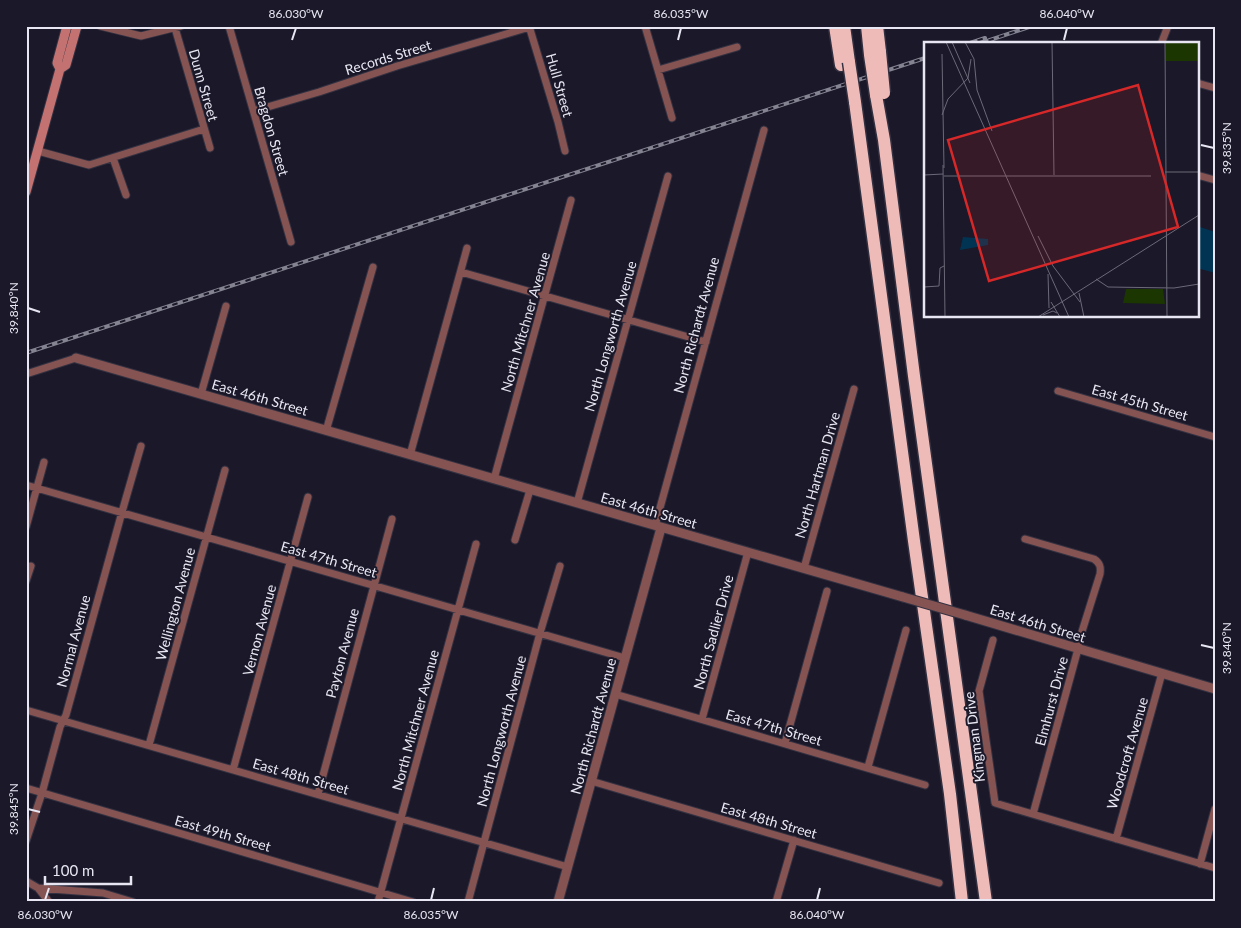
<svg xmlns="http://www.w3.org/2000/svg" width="1241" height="928" viewBox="0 0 1241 928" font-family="Lato,sans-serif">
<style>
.water{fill:#003452}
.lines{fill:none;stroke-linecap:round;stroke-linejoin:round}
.minor-casing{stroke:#333141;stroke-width:9}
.tertiary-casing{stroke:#333141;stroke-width:11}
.secondary-casing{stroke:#333141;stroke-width:11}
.motorway-casing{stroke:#333141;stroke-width:15}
.minor{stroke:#855352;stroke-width:7}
.tertiary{stroke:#855352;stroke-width:9}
.secondary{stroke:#c37271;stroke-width:9}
.motorway{stroke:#efbbb9;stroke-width:12}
.rail-casing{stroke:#848391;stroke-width:4}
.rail{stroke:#1a1829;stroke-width:2;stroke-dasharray:5.5;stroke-linecap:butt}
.tertiary-bridge-casing{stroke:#333141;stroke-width:11;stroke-linecap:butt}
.motorway-bridge-casing{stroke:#333141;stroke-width:15;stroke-linecap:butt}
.tertiary-bridge{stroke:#855352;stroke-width:9}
.motorway-bridge{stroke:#efbbb9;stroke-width:12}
.ticks{fill:none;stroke:#e7e6f2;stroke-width:2}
.labels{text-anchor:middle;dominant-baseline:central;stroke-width:4;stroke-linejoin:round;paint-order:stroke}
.street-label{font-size:14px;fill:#e7e6f2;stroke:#1a1829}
.inset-road{fill:none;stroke:#6c6a79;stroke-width:1}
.view{fill:#d62828;fill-opacity:0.15;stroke:#d62828;stroke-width:2.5}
.inset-edge{fill:none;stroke:#e7e6f2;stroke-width:2.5}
.neatline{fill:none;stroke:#e7e6f2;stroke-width:2}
.ticks-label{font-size:12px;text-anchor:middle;fill:#e7e6f2}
</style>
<rect width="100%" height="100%" fill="#1a1829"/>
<path class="water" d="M1197 226 1215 232V273L1197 268Z"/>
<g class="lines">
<g class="minor-casing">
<path id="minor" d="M100 26 141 36 181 26
M229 26 291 242
M529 26 558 122 565 151
M645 26 672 118
M175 28 210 148
M1161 44 1168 26
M658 70 737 47
M1197 83 1215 88
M254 111 319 92 397 66 530 27
M38 151 89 165 204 129
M113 158 126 195
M1197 175 1215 180
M461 272 706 342
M26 374 76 358
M1058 391 1215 437
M201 394 226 306
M326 431 373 267
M410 455 467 248
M494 479 571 200
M26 485 625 658
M577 503 668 176
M655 526 764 130
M26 527 44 462
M1025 539 1094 559C1100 563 1101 567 1100 574L1079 641 1078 649 1033 814
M515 540 530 490
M804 568 854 389
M26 581 31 566
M993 640 979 691 995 803 1215 868
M615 694 925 785
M26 710 568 867
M702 719 748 552
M785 743 827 591
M149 745 225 470
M868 767 906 630
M233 770 308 497
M591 781 939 883
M26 788 413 902
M318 794 392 519
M1116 839 1162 673
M26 841 42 793 60 727 66 715 122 512 141 446
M1200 864 1215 809
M26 881 38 888 103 893 133 902
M38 888 49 902
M378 902 476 544
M468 902 540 633 560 566
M776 902 794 840"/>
</g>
<g class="tertiary-casing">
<path id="tertiary" d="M76 358 903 597
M965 615 1215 689
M558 902 661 528"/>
</g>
<g class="secondary-casing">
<path id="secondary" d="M60 69 57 63 67 26
M26 192 60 69 66 65 77 26"/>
</g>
<g class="motorway-casing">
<path id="motorway" d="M835 26 841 65
M844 26 849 62
M867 26 870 55
M877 26 880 52
M876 95 884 140 914 376 986 902
M855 102 914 541 950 794 962 902"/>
</g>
<use href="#minor" class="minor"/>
<use href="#tertiary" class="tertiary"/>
<use href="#secondary" class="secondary"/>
<use href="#motorway" class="motorway"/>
<g class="rail-casing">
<path id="rail" d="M967 44 985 38
M978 44 1032 26
M26 353 925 58"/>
</g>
<use href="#rail" class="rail"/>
<g class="tertiary-bridge-casing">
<path id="tertiary-bridge" d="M903 597 965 615"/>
</g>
<g class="motorway-bridge-casing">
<path id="motorway-bridge" d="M880 52 884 93
M870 55 876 95
M849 62 855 102"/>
</g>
<use href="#tertiary-bridge" class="tertiary-bridge"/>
<use href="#motorway-bridge" class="motorway-bridge"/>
</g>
<path class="ticks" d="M292 40 296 28M678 40 681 28M1064 40 1067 28M1201 145 1214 148M28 308 40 312M1201 645 1214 648M28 809 40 812M45 900 49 888M431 900 434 888M817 900 820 888"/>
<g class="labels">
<g class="street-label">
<text transform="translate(388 57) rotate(-17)">Records Street</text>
<text transform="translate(204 85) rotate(74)">Dunn Street</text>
<text transform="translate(560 85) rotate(74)">Hull Street</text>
<text transform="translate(272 131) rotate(74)">Bragdon Street</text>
<text transform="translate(525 322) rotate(-74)">North Mitchner Avenue</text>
<text transform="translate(696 325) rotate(-75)">North Richardt Avenue</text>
<text transform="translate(610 336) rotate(-74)">North Longworth Avenue</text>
<text transform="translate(260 397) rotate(16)">East 46th Street</text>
<text transform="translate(1140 402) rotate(16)">East 45th Street</text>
<text transform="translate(817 475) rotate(-74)">North Hartman Drive</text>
<text transform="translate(649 510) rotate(16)">East 46th Street</text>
<text transform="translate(329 559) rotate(16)">East 47th Street</text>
<text transform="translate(175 604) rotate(-75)">Wellington Avenue</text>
<text transform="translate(1038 623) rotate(17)">East 46th Street</text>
<text transform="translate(259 630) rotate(-75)">Vernon Avenue</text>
<text transform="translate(713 632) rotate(-75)">North Sadlier Drive</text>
<text transform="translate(73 641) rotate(-75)">Normal Avenue</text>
<text transform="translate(342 653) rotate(-75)">Payton Avenue</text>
<text transform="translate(1051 701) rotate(-75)">Elmhurst Drive</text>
<text transform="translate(415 720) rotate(-75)">North Mitchner Avenue</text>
<text transform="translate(593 726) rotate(-75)">North Richardt Avenue</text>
<text transform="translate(774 727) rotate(16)">East 47th Street</text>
<text transform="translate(501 731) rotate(-75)">North Longworth Avenue</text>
<text transform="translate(974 737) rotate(-97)">Kingman Drive</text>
<text transform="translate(1127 753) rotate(-74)">Woodcroft Avenue</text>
<text transform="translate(301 776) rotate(16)">East 48th Street</text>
<text transform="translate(769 820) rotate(16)">East 48th Street</text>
<text transform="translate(223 833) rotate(16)">East 49th Street</text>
</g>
</g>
<g transform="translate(924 42)">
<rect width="275" height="275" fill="#1a1829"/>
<path d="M242 0H275V19H242ZM202 247H239L241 262 199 261Z" fill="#1b3600"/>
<path d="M39 195 64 197V203L36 208Z" fill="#003452"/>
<path class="inset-road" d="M22 0 145 275M28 0 46 41M41 0 50 17 53 48 68 89M128 0 130 133M241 0 243 275M18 12 20 126M18 73 24 57 44 36 47 17M19 123 21 275M241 130H275M0 133 19 132M20 134H227M114 194 129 224 156 260M124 232 125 266M172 237 184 245 250 246 275 242M0 245 15 244 16 226 20 224M155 251 160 275M127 260 136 275M119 273 129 269 133 271M114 275 275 173"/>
<path class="view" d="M214 43 254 185 65 239 24 98Z"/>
<rect width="275" height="275" class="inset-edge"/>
</g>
<rect width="1241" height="928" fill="none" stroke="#1a1829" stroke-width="55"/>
<path d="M45 876v8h86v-8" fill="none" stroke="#e7e6f2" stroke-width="2.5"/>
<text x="52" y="876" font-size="15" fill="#e7e6f2" stroke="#1a1829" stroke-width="4" paint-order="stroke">100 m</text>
<rect x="28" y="28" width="1186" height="872" class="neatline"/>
<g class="ticks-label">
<text x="296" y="18">86.030°W</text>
<text x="681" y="18">86.035°W</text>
<text x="1067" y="18">86.040°W</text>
<text transform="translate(1227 148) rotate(-90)" y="4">39.835°N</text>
<text transform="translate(14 308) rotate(-90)" y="4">39.840°N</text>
<text transform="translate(1227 648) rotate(-90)" y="4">39.840°N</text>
<text transform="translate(14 809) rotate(-90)" y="4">39.845°N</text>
<text x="45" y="919">86.030°W</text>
<text x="431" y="919">86.035°W</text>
<text x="817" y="919">86.040°W</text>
</g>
</svg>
